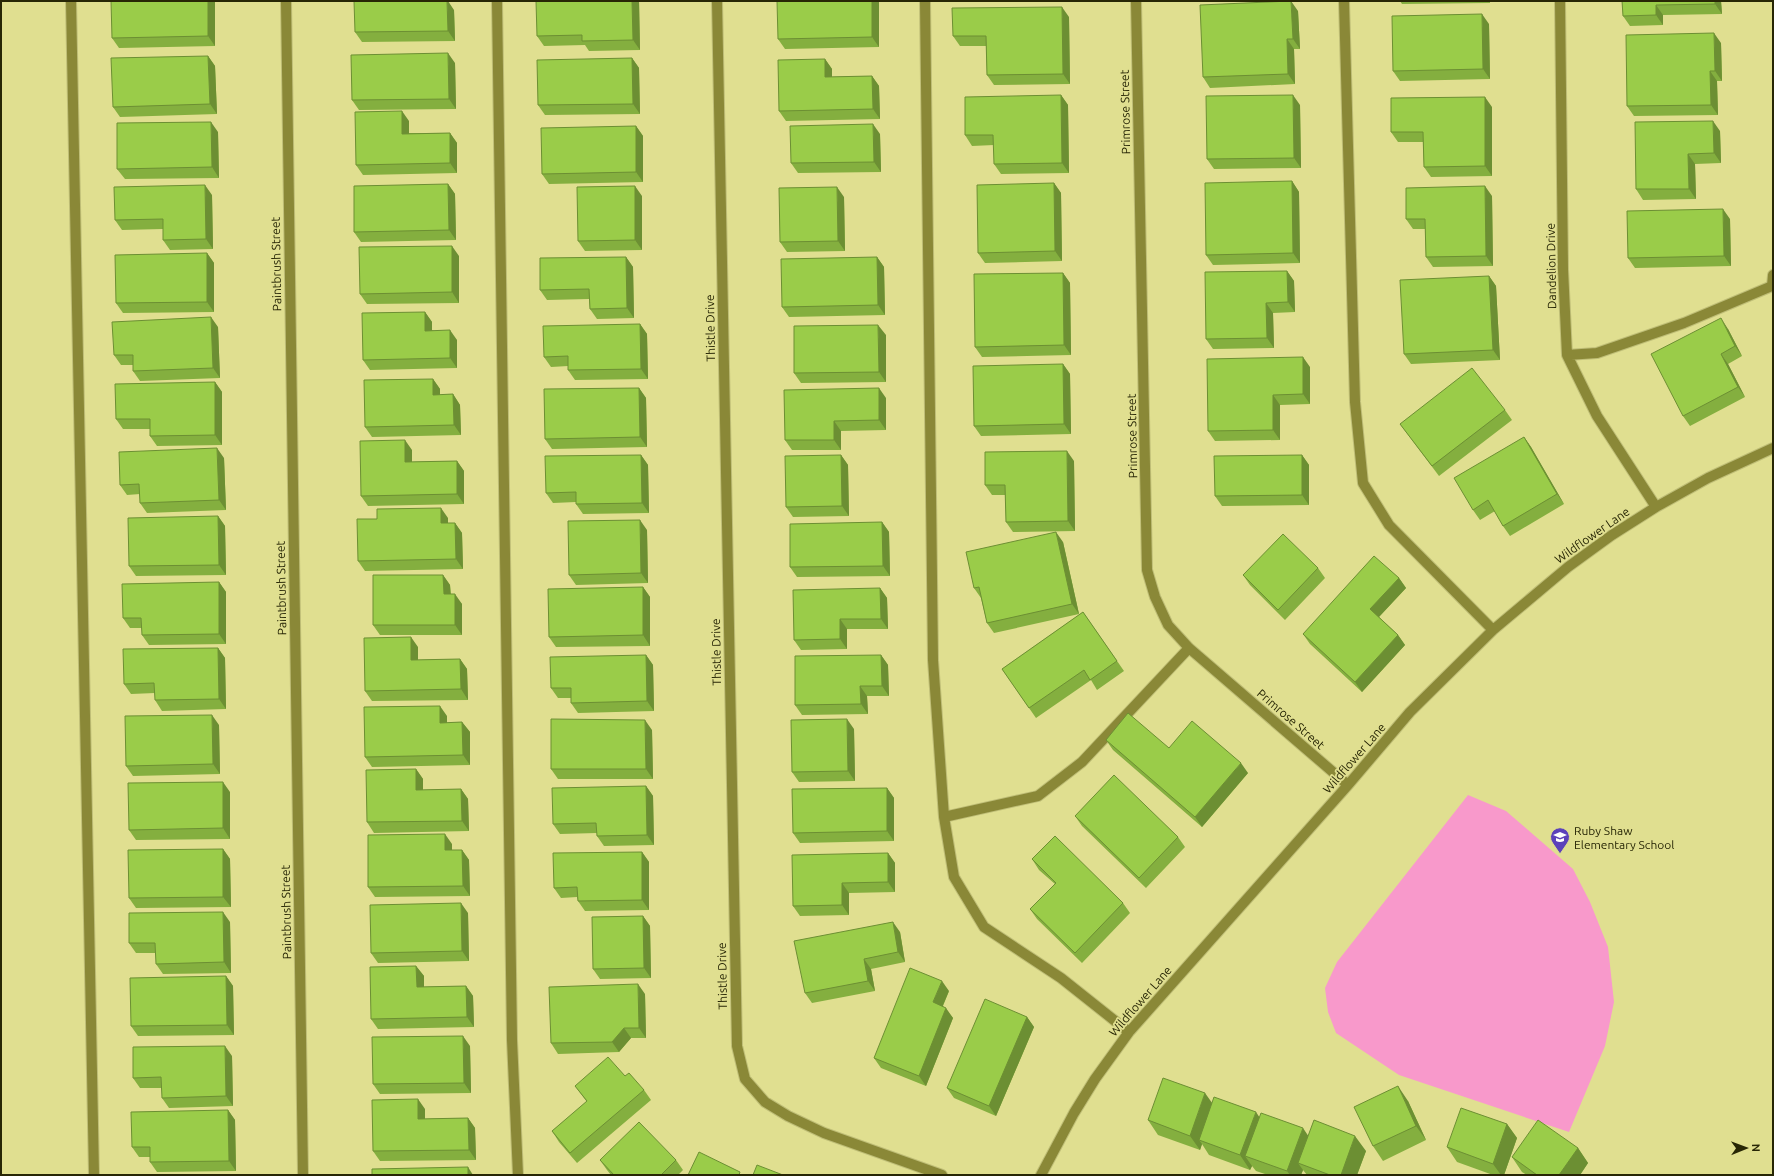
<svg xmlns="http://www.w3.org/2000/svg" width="1774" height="1176" viewBox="0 0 1774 1176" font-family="Ubuntu,sans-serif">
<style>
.pitch{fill:#f899cb}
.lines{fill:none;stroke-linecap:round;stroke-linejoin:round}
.minor-casing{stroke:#bfbe77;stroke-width:12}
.minor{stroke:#8a8837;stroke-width:10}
.wall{fill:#84af3f}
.shaded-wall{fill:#6c8f33}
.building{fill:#9acc49;stroke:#6c8f33}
.labels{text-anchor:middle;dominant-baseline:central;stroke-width:3.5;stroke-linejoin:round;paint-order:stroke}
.street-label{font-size:12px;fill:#272605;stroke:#e0df90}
.poi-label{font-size:12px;fill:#272605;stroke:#e0df90;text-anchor:start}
</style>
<rect width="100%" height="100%" fill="#e0df90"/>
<path class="pitch" d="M1468 795 1506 811 1573 869 1590 902 1608 947 1614 1002 1605 1046 1569 1132 1399 1075 1336 1033 1328 1012 1325 988 1337 962Z"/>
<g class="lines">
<g class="minor-casing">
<path id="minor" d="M71 1 94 1175
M286 1 303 1175
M497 1 512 1040 518 1175
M717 1 737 1046 745 1079 765 1102 788 1116 824 1133 942 1175
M925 1 933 660 944 817 954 877 984 927 1061 978 1129 1032
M1136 1 1147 570 1155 597 1168 625 1189 648 1348 785
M1344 1 1355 402 1363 483 1389 525 1493 630
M1560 1 1563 269 1567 355 1597 416 1656 507
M1567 355 1597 353 1684 323 1772 286 1773 275
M944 817 1038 796 1082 762 1189 648
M1041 1175 1074 1113 1095 1079 1129 1032 1348 785 1410 712 1493 630 1568 567 1612 535 1656 507 1708 478 1773 448"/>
</g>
<use href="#minor" class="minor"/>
</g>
<path class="wall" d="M215 1V46L119 48 112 38Z
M639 1 640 50 589 51 585 45 544 46 537 36Z
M879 1V47L785 49 778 39Z
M1400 1H1490V3L1402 4Z
M1622 1H1721L1722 14 1663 15V25L1630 26 1623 16Z
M454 10 455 41 362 42 355 32Z
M1298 11 1300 49H1294L1295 84 1210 88 1203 77Z
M1069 17 1070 84 994 85 987 75 986 46H960L953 36Z
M1489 24 1490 79 1400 81 1393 71Z
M1721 43 1722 81H1717L1718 115 1634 116 1627 106Z
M208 56 215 66 217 114 120 117 113 107Z
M632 58 639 68 640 114 545 115 538 105Z
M825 59 832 69V77L872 76 879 86 880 119 786 121 779 111Z
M455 63 456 109 359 110 352 100Z
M1061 95 1068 105 1069 173 1001 174 994 164V145L972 146 965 135Z
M1300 105 1301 168 1214 169 1207 159Z
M1492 107V176L1431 177 1424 167 1423 142H1398L1391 132Z
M409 121V133H450L457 143V173L363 175 356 165Z
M636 126 643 136V182L549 184 542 174Z
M1720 131 1721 163 1695 164 1696 199 1643 200 1636 189Z
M218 132 219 178 125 179 117 169Z
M880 134 881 172 798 173 791 163Z
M1292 181 1299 192 1300 263 1213 265 1206 255Z
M1054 183 1061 193 1062 261 985 263 978 253Z
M448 184 455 194 456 240 361 242 354 232Z
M212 195 213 249 170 250 163 240V229L122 230 115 220Z
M642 196V250L585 251 578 241Z
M1492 196 1493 266 1433 267 1426 257 1425 229H1413L1406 219Z
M844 197 845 251 787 252 780 242Z
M1730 219 1731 266 1635 268 1628 258Z
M207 253 214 263V312L123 313 116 303Z
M459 256V303L367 304 360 294Z
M626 257 633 267 634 318 597 319 590 309 589 299 547 300 540 290Z
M877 257 884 267 885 315 789 317 782 307Z
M1287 271 1294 281 1295 312 1273 313 1274 348 1213 349 1206 339Z
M1063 273 1070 283 1071 355 982 357 975 347Z
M1489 276 1496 286 1500 360 1411 364 1404 354Z
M425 312 432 322V330L457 340V368L370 370 363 360Z
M640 324 647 334 648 379 575 380 568 370V366L551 367 544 357Z
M218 327 220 378 140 381 133 371V365H121L114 355Z
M1728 329 1742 356 1728 364 1745 397 1690 426 1683 416Z
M886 335V382L801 383 794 373Z
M1063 364 1070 374 1071 434 981 436 974 426Z
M1310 367V404L1280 405V440L1215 441 1208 431Z
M433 379 440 389V395L453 394 460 405 461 435 372 437 365 427Z
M215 382 222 392V445L157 446 150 436V429H123L116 419Z
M639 388 646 398 647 447 552 449 545 439Z
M886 398V430L841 431V450H792L785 440Z
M1505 410 1512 420 1439 476 1400 424Z
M1524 437 1531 447 1564 504 1510 536 1503 526 1495 511 1480 520 1473 510Z
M412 450V462L457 461 464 471V504L368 506 361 496Z
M641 455 648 465 649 513 583 514 576 504V502L553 503 546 493Z
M841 455 848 465 849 516 793 517 786 507Z
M1302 455 1309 465V505L1222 506 1215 496Z
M224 458 226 510 147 513 140 503V494L127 495 120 485Z
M1074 461 1075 531 1013 532 1006 522 1005 495H992L985 485Z
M218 516 225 526 226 575 136 576 129 566Z
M448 518V523H455L462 533 463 569 365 571 358 561Z
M882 522 889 532 890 576 797 577 790 567Z
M647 530 648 583 576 585 569 575Z
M1063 542 1079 614 994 633 987 623 981 598 974 588Z
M1318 568 1325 578 1285 620 1250 585 1243 575Z
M443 575 450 585 451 594 462 604V635H380L373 625Z
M1399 578 1406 588 1379 617 1398 635 1405 645 1362 692 1310 644 1303 634Z
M219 582 226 592V644L149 645 142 635V628H130L123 618Z
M643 587 650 597V646L556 647 549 637Z
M880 588 887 598 888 629H847V649L801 650 794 640Z
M1083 612 1124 671 1097 690 1091 680 1036 718 1002 669Z
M418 647V660L460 659 467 669 468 700 372 701 365 691Z
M218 648 225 658 226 709 162 711 155 700V693L131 694 124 684Z
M646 655 653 665 654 711 578 713 571 703V698H558L551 688Z
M881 655 888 665 889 696H867L868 714 802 715 795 705Z
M447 716V723L462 722 470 732V765L372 767 365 757Z
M219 725 220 774 133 776 126 766Z
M854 729 855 781 799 782 792 772Z
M652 730 653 779H558L551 769Z
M1106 740 1169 748 1248 773 1202 827 1113 750Z
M416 769 423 779V790L461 789 468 799 469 831 374 833 367 822Z
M646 786 653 796 654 845 604 846 597 836V833L560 834 553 824Z
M887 788 894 798V841L800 843 793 833Z
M230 792V839L136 840 129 830Z
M1075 816 1178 837 1185 847 1146 888 1082 826Z
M452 844V850H462L469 860 470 896 375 897 368 887Z
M223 849 230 859 231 907 136 908 129 898Z
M642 852 649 862V910L585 911 578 901 577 897 561 898 554 888Z
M888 853 895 863V892L849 893V915L800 916 793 906Z
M1032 859 1123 903 1130 913 1082 963 1037 919 1030 909 1055 884 1039 870Z
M468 913 469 961 378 963 371 953Z
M643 916 650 926 651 978 600 979 593 969Z
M230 922 231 973 163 974 156 964V953H136L129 943Z
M900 932 905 962 871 969 875 991 812 1003 805 993Z
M416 966 424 976V987L466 986 473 996 474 1027 378 1029 371 1019Z
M226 976 233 986 234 1035 138 1036 131 1026Z
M949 991 943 1006 953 1018 926 1086 881 1068 874 1058Z
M645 994 646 1038H631L619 1052 558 1054 551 1043Z
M1027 1017 1034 1027 996 1116 954 1098 947 1088Z
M470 1046 471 1093 380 1094 373 1084Z
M232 1056 233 1106 169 1108 162 1098V1088H140L133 1078Z
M625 1076 644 1090 651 1100 577 1163 559 1142 552 1131 587 1102 575 1086Z
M1408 1101 1426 1140 1383 1161 1373 1146Z
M425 1109V1119L468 1118 475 1128 476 1160 380 1161 373 1151Z
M228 1110 235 1120 236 1171 157 1172 150 1162V1157H139L132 1147Z
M1260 1117 1308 1136 1366 1151 1357 1175H1307L1303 1170 1301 1175H1268L1256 1171 1252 1166 1250 1170 1209 1155 1202 1144 1200 1150 1158 1135 1148 1120Z
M1507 1124 1517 1138 1504 1175H1493L1457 1162 1447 1147Z
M1578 1148 1588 1163 1580 1175H1527L1522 1172 1512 1157Z
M600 1160H676L683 1170 678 1175H611L607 1170Z"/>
<path class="shaded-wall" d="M208 1H215V46L208 36Z
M447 1H448L454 10 455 41 448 31Z
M632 1H639L640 50 633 40Z
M872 1H879V47L872 37Z
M1291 1 1298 11 1300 49 1293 39Z
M1715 1H1721L1722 14 1715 4Z
M1656 5 1663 15V25L1656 15Z
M1062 7 1069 17 1070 84 1063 74Z
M1482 14 1489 24 1490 79 1483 69Z
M1714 33 1721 43 1722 81 1715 71Z
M1287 39 1294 49 1295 84 1288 74Z
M448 53 455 63 456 109 449 99Z
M208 56 215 66 217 114 210 104Z
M632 58 639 68 640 114 633 104Z
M825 59 832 69V87L825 77Z
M1710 71 1717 81 1718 115 1711 105Z
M872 76 879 86 880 119 873 109Z
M1061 95 1068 105 1069 173 1062 163Z
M1293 95 1300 105 1301 168 1294 158Z
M1485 97 1492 107V176L1485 166Z
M402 111 409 121V144L402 134Z
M1713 121 1720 131 1721 163 1714 153Z
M211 122 218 132 219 178 212 167Z
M873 124 880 134 881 172 874 162Z
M636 126 643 136V182L636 172Z
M450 133 457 143V173L450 163Z
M1688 154 1695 164 1696 199 1689 189Z
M1292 181 1299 192 1300 263 1293 253Z
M1054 183 1061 193 1062 261 1055 251Z
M448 184 455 194 456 240 449 230Z
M205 185 212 195 213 249 206 239Z
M635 186 642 196V250L635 240Z
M1485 186 1492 196 1493 266 1486 256Z
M837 187 844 197 845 251 838 241Z
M1723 209 1730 219 1731 266 1724 256Z
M452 246 459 256V303L452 292Z
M207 253 214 263V312L207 302Z
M626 257 633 267 634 318 627 308Z
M877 257 884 267 885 315 878 305Z
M1287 271 1294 281 1295 312 1288 302Z
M1063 273 1070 283 1071 355 1064 345Z
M1489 276 1496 286 1500 360 1493 350Z
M1266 303 1273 313 1274 348 1267 338Z
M425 312 432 322V341L425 331Z
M211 317 218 327 220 378 213 368Z
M1721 318 1728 329 1742 356 1735 346Z
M640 324 647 334 648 379 641 369Z
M878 325 886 335V382L879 372Z
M450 330 457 340V368L450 358Z
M1721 354 1728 364 1745 397 1738 387Z
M1303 357 1310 367V404L1303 394Z
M1063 364 1070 374 1071 434 1064 424Z
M433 379 440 389V405L433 395Z
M215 382 222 392V445L215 435Z
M639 388 646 398 647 447 640 437Z
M879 388 886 398V430L879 420Z
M453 394 460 405 461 435 454 425Z
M1273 395 1280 405V440L1273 430Z
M834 421 841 431V450L834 440Z
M1524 437 1531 447 1564 504 1557 494Z
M405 440 412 450V472L405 462Z
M217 448 224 458 226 510 219 500Z
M1067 451 1074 461 1075 531 1068 521Z
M641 455 648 465 649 513 642 503Z
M841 455 848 465 849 516 842 506Z
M1302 455 1309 465V505L1302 495Z
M457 461 464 471V504L457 494Z
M441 508 448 518V533L441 523Z
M218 516 225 526 226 575 219 565Z
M640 520 647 530 648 583 641 573Z
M882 522 889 532 890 576 883 566Z
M455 523 462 533 463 569 456 559Z
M1056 532 1063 542 1079 614 1072 604Z
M443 575 450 585 451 604 444 594Z
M1399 578 1406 588 1377 619 1370 609Z
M219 582 226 592V644L219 634Z
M643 587 650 597V646L643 635Z
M880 588 887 598 888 629 881 619Z
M455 594 462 604V635L455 625Z
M840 619 847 629V649L840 639Z
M1398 635 1405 645 1362 692 1355 682Z
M411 637 418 647V670L411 660Z
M218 648 225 658 226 709 219 699Z
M646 655 653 665 654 711 647 701Z
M881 655 888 665 889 696 882 686Z
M460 659 467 669 468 700 461 689Z
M860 686 867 696 868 714 861 704Z
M440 706 447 716V733L440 723Z
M212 715 219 725 220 774 213 764Z
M847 719 854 729 855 781 848 771Z
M645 720 652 730 653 779 646 769Z
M462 722 470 732V765L463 755Z
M1241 763 1248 773 1202 827 1195 817Z
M416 769 423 779V800L416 790Z
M223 782 230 792V839L223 828Z
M646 786 653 796 654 845 647 835Z
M887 788 894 798V841L887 831Z
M461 789 468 799 469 831 462 821Z
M445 834 452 844V861L445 850Z
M223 849 230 859 231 907 223 897Z
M462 850 469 860 470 896 463 886Z
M642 852 649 862V910L642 900Z
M888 853 895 863V892L888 882Z
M842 883 849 893V915L842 905Z
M461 903 468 913 469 961 462 951Z
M223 912 230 922 231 973 224 962Z
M643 916 650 926 651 978 644 968Z
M893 922 900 932 905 962 898 952Z
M864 959 871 969 875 991 868 981Z
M416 966 424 976V997L417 987Z
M226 976 233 986 234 1035 227 1025Z
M942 981 949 991 940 1012 933 1002Z
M638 984 645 994 646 1038 639 1028Z
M466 986 473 996 474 1027 467 1017Z
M946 1008 953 1018 926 1086 919 1076Z
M1027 1017 1034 1027 996 1116 989 1106Z
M624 1028 631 1038 619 1052 612 1042Z
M463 1036 470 1046 471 1093 464 1083Z
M225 1046 232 1056 233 1106 226 1096Z
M1398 1086 1408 1101 1426 1140 1416 1126Z
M1205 1093 1215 1107 1199 1140 1202 1144 1200 1150 1190 1136Z
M418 1099 425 1109V1129L418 1119Z
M228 1110 235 1120 236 1171 229 1161Z
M1256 1112 1266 1127 1245 1156 1252 1166 1250 1170 1240 1155Z
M468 1118 475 1128 476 1160 469 1150Z
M1507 1124 1517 1138 1504 1175H1501L1493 1164Z
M1303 1128 1313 1143 1298 1163 1303 1170 1301 1175H1290L1287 1171Z
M1355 1136 1366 1151 1357 1175H1341Z
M1578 1148 1588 1163 1580 1175H1559Z
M468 1167 473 1175H468Z"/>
<path class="building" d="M111 1H208V36L112 38Z
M354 1H447L448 31 355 32Z
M536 1H632L633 40 582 41V35L537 36Z
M777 1H872V37L778 39Z
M1291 1 1293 39H1287L1288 74 1203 77 1200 5Z
M1622 1H1715V4L1656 5V15L1623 16Z
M1062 7 1063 74 987 75 986 36H953L952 8Z
M1482 14 1483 69 1393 71 1392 16Z
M1714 33 1715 71H1710L1711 105 1627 106 1626 35Z
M448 53 449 99 352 100 351 55Z
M208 56 210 104 113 107 111 58Z
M632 58 633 104 538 105 537 60Z
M825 59V77L872 76 873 109 779 111 778 60Z
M1061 95 1062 163 994 164 993 135H965V97Z
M1293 95 1294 158 1207 159 1206 96Z
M1485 97V166L1424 167 1423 132H1391V98Z
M402 111V134L450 133V163L356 165 355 112Z
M1713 121 1714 153 1688 154 1689 189H1636L1635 122Z
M211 122 212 167 117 169V123Z
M873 124 874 162 791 163 790 126Z
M636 126V172L542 174 541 128Z
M1292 181 1293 253 1206 255 1205 183Z
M1054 183 1055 251 978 253 977 185Z
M448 184 449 230 354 232V186Z
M205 185 206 239 163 240V219L115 220 114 187Z
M635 186V240L578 241 577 187Z
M1485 186 1486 256 1426 257 1425 219H1406V188Z
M837 187 838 241 780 242 779 188Z
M1723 209 1724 256 1628 258 1627 211Z
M452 246V292L360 294 359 247Z
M207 253V302L116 303 115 255Z
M626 257 627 308 590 309 589 289 540 290V258Z
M877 257 878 305 782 307 781 259Z
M1287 271 1288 302 1266 303 1267 338 1206 339 1205 272Z
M1063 273 1064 345 975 347 974 274Z
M1489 276 1493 350 1404 354 1400 280Z
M425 312V331L450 330V358L363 360 362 313Z
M211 317 213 368 133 371V355H114L112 322Z
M1721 318 1735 346 1721 354 1738 387 1683 416 1651 354Z
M640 324 641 369 568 370V356L544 357 543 326Z
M878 325 879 372 794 373V326Z
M1303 357V394L1273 395V430L1208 431 1207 359Z
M1063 364 1064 424 974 426 973 366Z
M1472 368 1505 410 1432 466 1400 424Z
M433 379V395L453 394 454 425 365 427 364 380Z
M215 382V435L150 436V419H116L115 384Z
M639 388 640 437 545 439 544 389Z
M879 388V420L834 421V440H785L784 390Z
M1524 437 1557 494 1503 526 1488 500 1473 510 1454 478Z
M405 440V462L457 461V494L361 496 360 441Z
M217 448 219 500 140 503 139 484 120 485 119 452Z
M1067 451 1068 521 1006 522 1005 485H985V452Z
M641 455 642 503 576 504V492L546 493 545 456Z
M841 455 842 506 786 507 785 456Z
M1302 455V495L1215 496 1214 456Z
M441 508V523H455L456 559 358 561 357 519H377V509Z
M218 516 219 565 129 566 128 518Z
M640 520 641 573 569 575 568 521Z
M882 522 883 566 790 567V524Z
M1056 532 1072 604 987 623 979 587 974 588 966 552Z
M1283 534 1318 568 1278 610 1243 575Z
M1374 556 1399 578 1370 609 1398 635 1355 682 1303 634Z
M373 575H443L444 594H455V625H373Z
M219 582V634L142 635 141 618H123L122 584Z
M643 587V635L549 637 548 589Z
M880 588 881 619H840V639L794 640 793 590Z
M1083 612 1117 661 1090 680 1084 670 1029 708 1002 669Z
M411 637V660L460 659 461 689 365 691 364 638Z
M218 648 219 699 155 700 154 683 124 684 123 649Z
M646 655 647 701 571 703V688H551L550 657Z
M881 655 882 686H860L861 704 795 705V656Z
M440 706V723L462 722 463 755 365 757 364 707Z
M1128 713 1169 748 1192 721 1241 763 1195 817 1106 740Z
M212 715 213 764 126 766 125 716Z
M551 719 645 720 646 769H551Z
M847 719 848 771 792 772 791 720Z
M416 769V790L461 789 462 821 367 822 366 770Z
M1114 775 1178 837 1139 878 1075 816Z
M223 782V828L129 830 128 783Z
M646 786 647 835 597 836 596 823 553 824 552 788Z
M887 788V831L793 833 792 789Z
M445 834V850H462L463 886 368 887V835Z
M1055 836 1123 903 1075 953 1030 909 1056 883 1032 859Z
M223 849V897L129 898 128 850Z
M642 852V900L578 901 577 887 554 888 553 853Z
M888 853V882L842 883V905L793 906 792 855Z
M461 903 462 951 371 953 370 905Z
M223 912 224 962 156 964 155 943H129V913Z
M643 916 644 968 593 969 592 917Z
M893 922 898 952 864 959 868 981 805 993 794 941Z
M416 966 417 987 466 986 467 1017 371 1019 370 967Z
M910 968 942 981 933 1002 946 1008 919 1076 874 1058Z
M226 976 227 1025 131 1026 130 978Z
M638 984 639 1028H624L612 1042 551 1043 549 987Z
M985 999 1027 1017 989 1106 947 1088Z
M463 1036 464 1083 373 1084 372 1037Z
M225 1046 226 1096 162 1098 161 1077 133 1078V1047Z
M608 1057 625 1076 629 1073 644 1090 570 1153 552 1131 587 1101 575 1086Z
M1163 1078 1205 1093 1190 1136 1148 1120Z
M1398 1086 1416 1126 1373 1146 1354 1107Z
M1214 1097 1256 1112 1240 1155 1199 1140Z
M418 1099V1119L468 1118 469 1150 373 1151 372 1100Z
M1461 1108 1507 1124 1493 1164 1447 1147Z
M228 1110 229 1161 150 1162V1147H132L131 1112Z
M1261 1113 1303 1128 1287 1171 1245 1156Z
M1314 1120 1355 1136 1341 1175H1330L1298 1163Z
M1538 1120 1578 1148 1559 1175H1537L1512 1157Z
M639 1122 676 1160 661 1175H614L600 1160Z
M699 1152 740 1172 739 1175H688Z
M757 1165 783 1175H753Z
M468 1167V1175H372V1169Z"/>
<defs>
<g id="school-pin" transform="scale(1)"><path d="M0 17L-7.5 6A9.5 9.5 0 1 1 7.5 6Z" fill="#5c41ba" stroke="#e0df90"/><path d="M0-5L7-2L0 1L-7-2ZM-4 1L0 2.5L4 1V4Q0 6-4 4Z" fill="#fff"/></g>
</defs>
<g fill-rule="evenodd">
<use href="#school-pin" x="1560" y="837"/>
</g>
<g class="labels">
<g class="street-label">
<text transform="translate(1125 112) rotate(-91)">Primrose Street</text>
<text transform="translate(276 264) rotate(-91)">Paintbrush Street</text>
<text transform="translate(1551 266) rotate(-91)">Dandelion Drive</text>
<text transform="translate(710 328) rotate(-91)">Thistle Drive</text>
<text transform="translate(1132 436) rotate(-91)">Primrose Street</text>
<text transform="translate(1592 535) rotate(-35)">Wildflower Lane</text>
<text transform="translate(281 588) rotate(-91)">Paintbrush Street</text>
<text transform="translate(716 652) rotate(-91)">Thistle Drive</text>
<text transform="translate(1291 719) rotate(41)">Primrose Street</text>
<text transform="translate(1354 758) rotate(-49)">Wildflower Lane</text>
<text transform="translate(286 912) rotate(-91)">Paintbrush Street</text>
<text transform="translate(722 976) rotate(-91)">Thistle Drive</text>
<text transform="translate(1140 1001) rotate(-49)">Wildflower Lane</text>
</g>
<g class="poi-label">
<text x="1574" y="830">Ruby Shaw<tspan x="1574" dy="14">Elementary School</tspan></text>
</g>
</g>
<rect width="1774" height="1176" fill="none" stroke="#272605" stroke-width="4"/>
<g transform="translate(1746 1148) rotate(89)" stroke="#e0df90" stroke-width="3" paint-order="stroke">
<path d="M0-3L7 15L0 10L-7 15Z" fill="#272605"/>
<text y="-6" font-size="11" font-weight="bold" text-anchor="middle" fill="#272605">N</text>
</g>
</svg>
